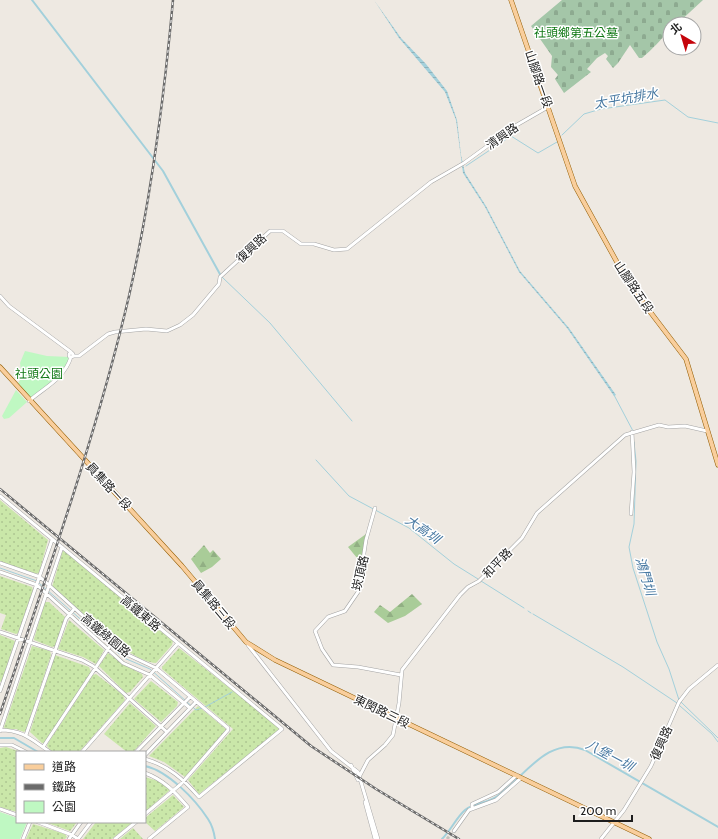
<svg xmlns="http://www.w3.org/2000/svg" width="718" height="839" viewBox="0 0 718 839" font-family="Cabin,'Noto Sans TC',sans-serif">
<style>
.grass{fill:url(#grass-dots)}
.forest{fill:url(#forest-firs)}
.cemetery{fill:url(#cemetery-stones)}
.park{fill:#bff8c2}
.water{fill:url(#water-rules)}
.lines{fill:none;stroke-linecap:round;stroke-linejoin:round}
.stream{stroke:#a3d0db;stroke-width:1}
.canal{stroke:#a3d0db;stroke-width:2}
.minor-tunnel{stroke:#c4c0bb;stroke-width:3;stroke-dasharray:3 1.5;stroke-linecap:butt}
.minor-casing{stroke:#a4a4a4;stroke-width:4}
.major-casing{stroke:#925d03;stroke-width:5}
.minor{stroke:#fff;stroke-width:3}
.major{stroke:#f9ce9c;stroke-width:4}
.rail-casing{stroke:#6b6b6b;stroke-width:2.5}
.rail{stroke:#fff;stroke-width:1;stroke-dasharray:3;stroke-linecap:butt}
.labels{text-anchor:middle;dominant-baseline:central;stroke-width:3;stroke-linejoin:round;paint-order:stroke}
.park-label{font-size:12px;fill:#0e7713;stroke:#fff}
.street-label{font-size:12px;fill:#1d1d1d;stroke:#fff}
.water-label{font-size:13px;font-style:italic;fill:#4879a2;stroke:#fff}
</style>
<defs>
<pattern id="grass-dots" width="8" height="8" patternUnits="userSpaceOnUse"><rect width="8" height="8" fill="#cae7a9"/><path d="M2 2h.1M6 6h.1" fill="none" stroke="#adc691" stroke-width="1.8" stroke-linecap="round"/></pattern>
<pattern id="forest-firs" width="22" height="20" patternUnits="userSpaceOnUse"><rect width="22" height="20" fill="#a9cc98"/><path d="M5 1l3.5 6h-7zM16 11l3.5 6h-7z" fill="#91af83"/></pattern>
<pattern id="cemetery-stones" width="16" height="16" patternUnits="userSpaceOnUse"><rect width="16" height="16" fill="#a4c6a8"/><path d="M2 7V4a2 2 0 0 1 4 0v3zM10 15v-3a2 2 0 0 1 4 0v3z" fill="#8daa90"/></pattern>
<pattern id="water-rules" width="6" height="5" patternUnits="userSpaceOnUse"><rect width="6" height="5" fill="#a3d0db"/><path d="M0 2.5h6" fill="none" stroke="#8cb2bc"/></pattern>
</defs>
<rect width="100%" height="100%" fill="#eee9e2"/>
<path class="grass" d="M0 500 48 540 39 573 35 574 0 561Z
M63 550 173 641 172 645 156 663C127 661 75 607 52 587Z
M0 576 32 587 33 590 18 633 16 634 1 629 6 615 0 613Z
M45 602H49L65 617 55 646 52 647 34 640V639Z
M69 620 104 650 96 664 83 657 58 649Z
M0 635 15 641 2 681 0 682Z
M32 646 50 651 51 655 26 730 24 732 16 729H5L4 727Z
M179 648 279 727V730L199 794 188 780 233 729 162 669V667Z
M108 653 124 665 142 674 143 677 130 692 126 693 99 666Z
M55 655 89 667 91 672 44 743H42L30 732Z
M96 674 123 695 125 700 79 752H52L47 746 48 743 93 675Z
M151 681 178 702 177 706 161 722 134 699Z
M130 703 156 726 133 752H127L104 734Z
M198 706 227 730 185 777 164 762 149 756Z
M6 747 21 752H17V812L0 807V748Z
M145 777 158 781 171 789 145 812Z
M173 795 184 807 155 831 145 822V818Z
M45 822H77L70 831Z
M96 822H133L112 839H83Z
M33 824 65 834 67 837 65 839H26Z
M133 828 143 839H120Z"/>
<path class="forest" d="M366 534 367 535 362 564 348 547Z
M204 545 210 553 213 550 221 559 212 567 201 573 191 559Z
M412 594 422 604 405 616 388 623 374 612 380 605 390 612Z"/>
<path class="cemetery" d="M562 0H703L677 24H670V30C660 40 653 49 642 58H639L630 45 618 63 613 68 606 59 608 56 605 53 597 58 587 69 591 72 564 93 555 79 558 75 551 67 552 56 531 26Z"/>
<path class="park" d="M25 351 47 356 70 357C65 377 46 388 31 400L17 385 22 377 20 363Z
M16 390 27 402 9 418 4 419 2 416Z
M0 812 17 818V822H27L20 839H0Z"/>
<path class="water" d="M374 0 401 38 426 64 447 91 457 120 461 155 465 173 486 206 520 271 569 328 616 395 614 396 567 328 519 272 485 207 463 173 456 120 445 92 399 38Z"/>
<g class="lines">
<path class="stream" d="M562 135 584 114 601 109 665 100 688 117 718 123
M466 166 511 136 538 153 557 142
M222 277 270 323 352 421
M614 395 633 431
M634 442 636 461 634 524 629 547 633 568 657 642 669 669 679 700
M316 460 349 496 409 528 454 564 478 579
M0 568 37 581
M481 581 524 608
M39 583 109 644
M528 611 531 613
M533 614 623 667 677 703
M111 647 124 658 150 669 196 710 202 708
M681 702 718 738
M680 706 712 734 718 742
M205 707 232 692"/>
<path class="canal" d="M32 0 163 171 221 276
M0 738H14L38 752
M145 766C168 771 195 799 208 819 212 825 214 832 215 839
M442 839C451 830 456 818 465 810 474 803 487 803 496 797 524 778 547 735 585 750L718 827"/>
<path class="minor-tunnel" d="M447 839 454 831"/>
<g class="minor-casing">
<path id="minor" d="M0 296 9 306 71 352
M69 355a2 2 0 1 1 4 0a2 2 0 1 1-4 0Z
M73 356H79L108 334 115 332 146 329 167 331 180 325 193 315 219 284 220 277 270 231H283L301 244H314L334 250 347 249 431 182 464 163 515 126 548 107
M29 401C45 387 64 379 71 357
M0 496 282 729 199 797C183 779 169 766 145 759
M375 508 366 540 358 592 345 611 328 617 315 631 322 649 333 665 358 667 401 675
M631 514 634 472 632 432
M0 563 40 577 124 653 156 668 228 728V730L181 784 145 814
M0 572 37 585 123 663 150 675 190 708
M0 632 82 660 93 666 167 732
M248 645 331 751 358 772 378 839
M0 691 52 540
M0 730C23 730 32 740 50 752
M0 731 62 547
M26 735 66 619 74 609
M0 745H12L26 752
M43 747 112 643
M82 752 178 643
M136 752 190 697
M145 755 196 702
M351 765 358 780
M145 773C164 780 175 792 188 807L149 839
M358 779 368 760 385 745 393 735 399 703 402 670 460 595 468 587 479 581 522 538 537 513 625 435 659 425 668 427 685 426 707 431
M365 802 375 839
M0 809 17 815
M472 809V804L498 792 517 775
M38 822 72 835 78 839
M454 831 469 810 496 800 521 778
M23 839 30 822
M69 839 81 822
M78 839 91 822
M115 839 136 822
M601 839 624 810 651 766 679 702 689 689 718 665"/>
</g>
<g class="major-casing">
<path id="major" d="M511 0 575 186 629 284 686 359 718 465
M0 367 182 566 246 642 275 660 649 839"/>
</g>
<use href="#minor" class="minor"/>
<use href="#major" class="major"/>
<g class="rail-casing">
<path id="rail" d="M0 489 311 746 376 789 459 839
M0 714C46 577 96 437 129 296 151 199 164 99 173 0"/>
</g>
<use href="#rail" class="rail"/>
</g>
<g class="labels">
<g class="park-label">
<text x="576" y="32">社頭鄉第五公墓</text>
<text x="39" y="373">社頭公園</text>
</g>
<g class="street-label">
<text transform="translate(539 79) rotate(71)">山腳路一段</text>
<text transform="translate(502 136) rotate(-35)">清興路</text>
<text transform="translate(251 248) rotate(-43)">復興路</text>
<text transform="translate(634 287) rotate(56)">山腳路五段</text>
<text transform="translate(109 486) rotate(47)">員集路一段</text>
<text transform="translate(497 563) rotate(-46)">和平路</text>
<text transform="translate(360 573) rotate(-77)">崁頂路</text>
<text transform="translate(214 604) rotate(50)">員集路三段</text>
<text transform="translate(141 613) rotate(40)">高鐵東路</text>
<text transform="translate(106 635) rotate(40)">高鐵綠園路</text>
<text transform="translate(382 711) rotate(26)">東閔路三段</text>
<text transform="translate(661 743) rotate(-66)">復興路</text>
</g>
<g class="water-label">
<text transform="translate(626 98) rotate(-10)">太平坑排水</text>
<text transform="translate(423 529) rotate(35)">大高圳</text>
<text transform="translate(646 576) rotate(73)">鴻門圳</text>
<text transform="translate(610 755) rotate(28)">八堡一圳</text>
</g>
</g>
<rect x="16" y="751" width="130" height="72" fill="#ffffff" stroke="#a5a5a5"/>
<rect x="24" y="764" width="20" height="6" fill="#f9ce9c" stroke="#a5a5a5"/>
<text x="52" y="771" font-size="12" fill="#1d1d1d">道路</text>
<rect x="24" y="784" width="20" height="6" fill="#6b6b6b" stroke="#a5a5a5"/>
<text x="52" y="791" font-size="12" fill="#1d1d1d">鐵路</text>
<rect x="24" y="801" width="20" height="12" fill="#bff8c2" stroke="#a5a5a5"/>
<text x="52" y="811" font-size="12" fill="#1d1d1d">公園</text>
<g transform="translate(682 36) rotate(322)"><circle r="19" fill="#ffffff" stroke="#a5a5a5"/>
<path d="M0-3L7 15L0 10L-7 15Z" fill="#c5040b"/>
<text y="-6" font-size="11" font-weight="bold" text-anchor="middle" fill="#1d1d1d">北</text>
</g>
<path d="M574 815v6h58v-6" fill="none" stroke="#1d1d1d" stroke-width="2"/>
<text x="580" y="815" font-size="12" fill="#1d1d1d" stroke="#ffffff" stroke-width="3" paint-order="stroke">200 m</text>
</svg>
